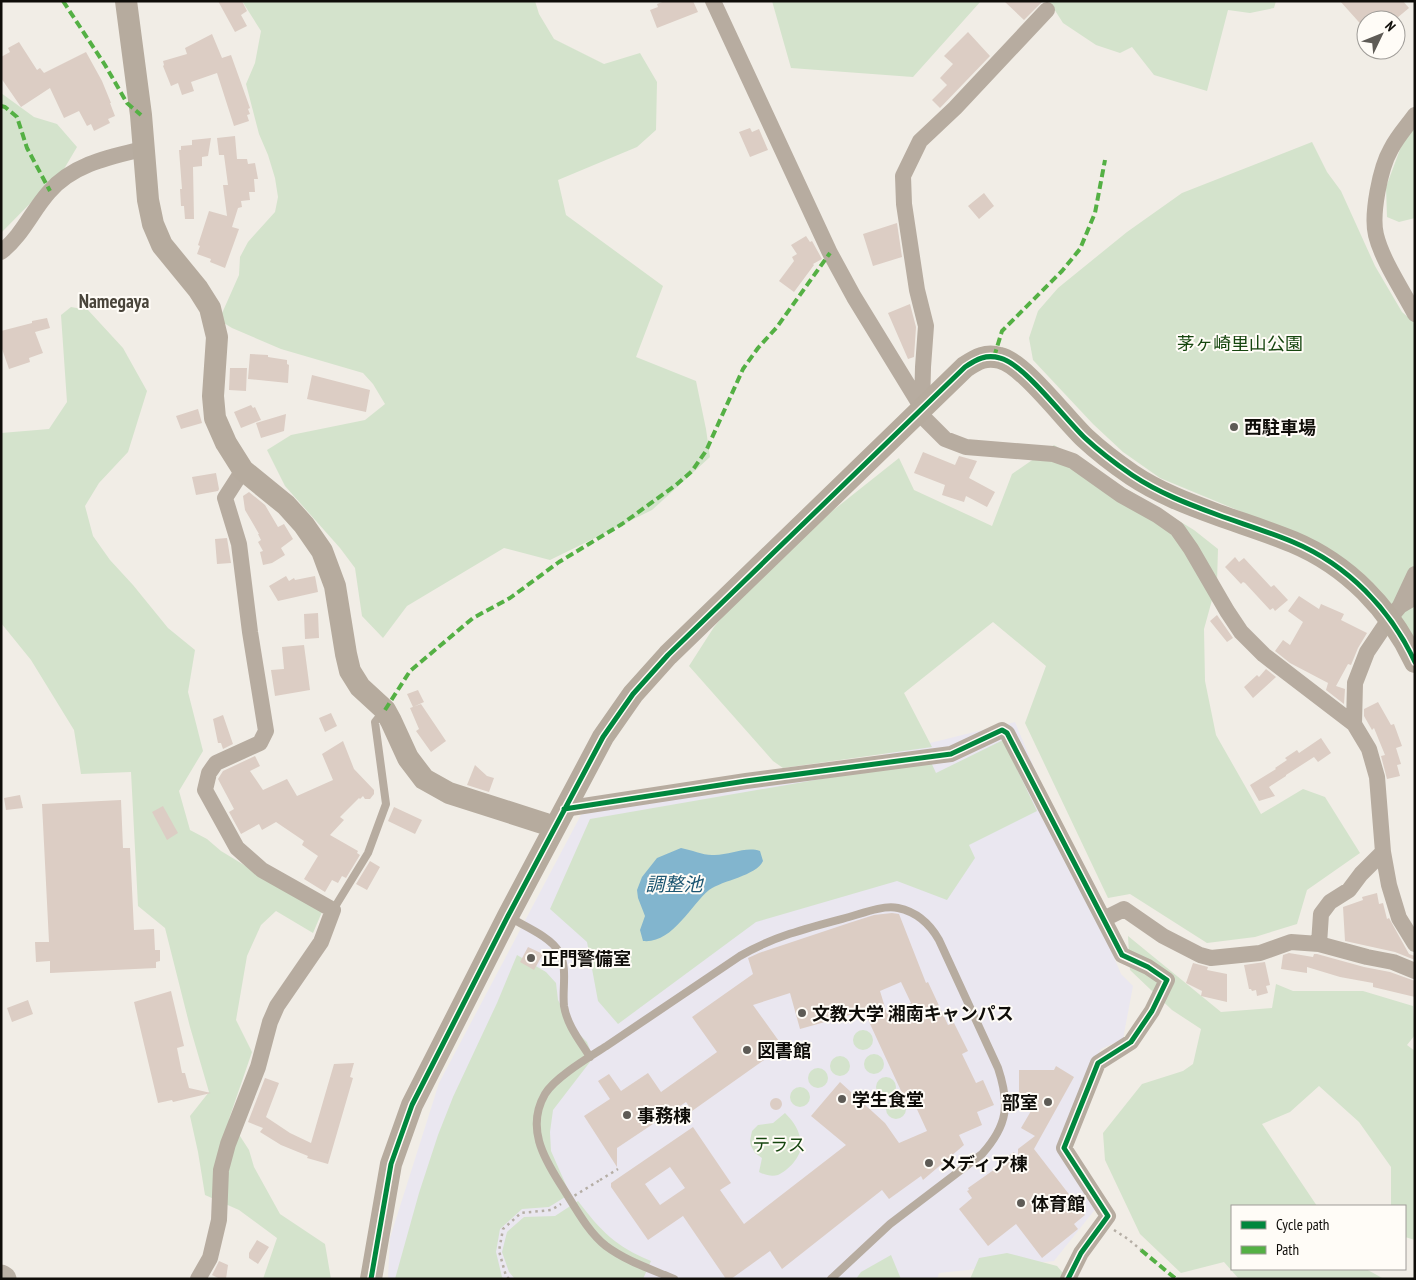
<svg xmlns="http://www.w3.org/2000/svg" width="1416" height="1280" viewBox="0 0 1416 1280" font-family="'PT Sans Narrow','Noto Sans JP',sans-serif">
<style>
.education{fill:#eae7f0}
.green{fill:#d4e3cc}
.water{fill:#82b5ce}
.building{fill:#dccdc4;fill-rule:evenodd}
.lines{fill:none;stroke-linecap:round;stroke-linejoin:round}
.path{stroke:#b5aea5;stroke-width:2.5;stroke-dasharray:2.5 4;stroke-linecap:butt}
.lane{stroke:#b7aca0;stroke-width:8}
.street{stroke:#b7aca0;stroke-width:16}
.secondary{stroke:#b6ab9e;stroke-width:22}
.primary{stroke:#bab1a5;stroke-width:25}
.path-bridge{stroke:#b5aea5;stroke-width:2.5;stroke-dasharray:2.5 4;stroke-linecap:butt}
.quiet{stroke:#54b044;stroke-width:4;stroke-dasharray:8 4;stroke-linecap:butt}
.cycleway-casing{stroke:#fffcf7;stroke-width:8}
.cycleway{stroke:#00873e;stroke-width:5}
.poi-dot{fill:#5e5b56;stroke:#fffcf7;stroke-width:2}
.labels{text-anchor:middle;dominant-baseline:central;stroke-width:4;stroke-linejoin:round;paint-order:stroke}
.park-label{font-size:18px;fill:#16460f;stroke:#fffcf7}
.poi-label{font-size:18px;font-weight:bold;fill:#0f0d09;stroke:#fffcf7;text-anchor:start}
.neighbourhood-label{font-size:19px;font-weight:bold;fill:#49443a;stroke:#fffcf7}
.water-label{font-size:19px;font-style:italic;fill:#1d5672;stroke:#fffcf7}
</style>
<rect width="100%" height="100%" fill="#f1ede6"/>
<path class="education" d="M1015 722 1121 974 1133 986 1123 1039 1101 1049 1089 1073 1063 1147 1101 1202 1054 1261 939 1273 937 1279H388L390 1238 439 1083 583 811 849 763Z"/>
<path class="green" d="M242 1H535L539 14 554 39 604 64 640 53 657 82 656 130 637 147 558 180 566 215 663 286 636 357 696 381 706 429 710 457 652 510 550 560 504 548 407 606 383 638 362 616 355 568 340 548 285 486 267 450 291 435 365 420 385 404 373 384 363 373 281 349 232 328 219 320 239 275 240 257 248 242 275 212 278 197 275 178 268 155 259 134 246 84 255 63 261 31Z
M772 1H981L913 77 791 68Z
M1049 1H1276L1274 8 1250 13 1228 10 1207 91 1154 75 1132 47 1120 53 1096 45 1063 23Z
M1 93 34 117 57 124 77 147 64 169 1 233Z
M1415 128V218L1399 222 1387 217 1386 187 1402 144Z
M1312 142 1327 172 1341 191 1375 266 1402 312 1415 323V649L1307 539 1160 478 1123 452 1093 424 1033 360 1029 338 1038 311 1058 288 1127 232 1182 193Z
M71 307 88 310 123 348 147 391 128 452 99 483 85 506 93 536 110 560 133 585 168 628 195 650 188 692 203 751 179 791 190 830 207 839 221 851 322 912 313 933 276 911 261 925 247 956 236 1020 252 1052 229 1119 249 1150 254 1167 280 1214 325 1244 331 1279H263L277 1238 239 1210 205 1195 198 1152 190 1116 209 1092 190 1027 165 928 138 906 131 772 81 774 74 730 31 660 1 623V433L49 429 67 402 61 315Z
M1054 445 1194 530 1218 549 1217 582 1204 629 1205 681 1216 735 1261 814 1303 789 1325 797 1360 853 1307 890 1297 924 1255 937 1207 943 1130 894 1108 898 1025 723 1046 666 993 622 904 693 932 747 783 768 773 761 689 666 714 627 739 597 802 535 899 458 914 490 992 526 1012 474Z
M1003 740 1037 811 969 845 975 858 947 900 897 881 756 922 618 1024 598 1001 587 942 550 909 590 819 930 760 936 773Z
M1128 936 1221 1012 1272 1008 1276 984 1293 991H1363L1413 1006 1415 1035 1407 1045 1415 1051V1240L1405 1237V1206H1391V1167L1359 1122 1319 1086 1290 1112 1262 1124 1317 1206H1232V1269H1366L1384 1279H1239L1224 1262 1181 1273 1140 1234 1105 1160 1103 1133 1142 1084 1183 1071 1193 1064 1201 1029 1172 1010 1130 970Z
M517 955 546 972 556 983 558 1000 572 1027 587 1042 593 1058 553 1110 550 1132 551 1151 570 1194 549 1207 522 1209 500 1229 496 1252 502 1277 504 1279H395L419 1193 438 1135 453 1097 497 1003Z
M853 1040a10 10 0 1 1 20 0a10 10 0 1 1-20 0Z
M864 1064a10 10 0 1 1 20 0a10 10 0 1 1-20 0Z
M830 1066a10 10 0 1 1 20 0a10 10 0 1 1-20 0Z
M808 1078a10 10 0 1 1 20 0a10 10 0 1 1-20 0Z
M876 1087a10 10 0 1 1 20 0a10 10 0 1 1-20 0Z
M790 1097a10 10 0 1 1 20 0a10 10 0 1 1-20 0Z
M886 1109a10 10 0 1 1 20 0a10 10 0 1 1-20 0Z
M785 1113C794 1122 800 1131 801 1144 802 1156 789 1170 778 1175 772 1177 765 1175 759 1172L762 1158 755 1153 751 1146 750 1141 752 1131 758 1125 773 1123Z
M578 1201C600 1230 616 1247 651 1261L643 1279H515L509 1272 502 1252 507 1232 524 1217 555 1216Z
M1007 1253 1057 1266 1068 1279H970L979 1258Z
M891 1255 901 1279H856L861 1272Z"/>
<path class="water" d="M681 848C692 850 702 855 712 855 729 856 745 846 760 851L763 861C756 876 723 880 709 890 690 906 672 944 643 941L640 930 645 916 638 898 637 890 642 877 657 858Z"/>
<path class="building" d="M218 1H242L247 11 241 15 247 26 235 32Z
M665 1H693L698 12 657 28 650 10 658 7 657 4Z
M1004 1H1043L1024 20Z
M1340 1H1403L1409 8 1397 18 1395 15 1389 20H1366V30Z
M968 32 990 56 940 108 932 100 947 85 940 78 953 64 944 56Z
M212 34 222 58 231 55 250 108 248 109 250 114 247 115 249 121 234 126 217 73 191 82 194 91 182 95 178 83 171 86 163 66 164 65 163 61 187 54 185 48Z
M19 42 37 70 40 68 44 73 86 52 102 81 111 103H110L115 116 108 119 110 123 94 131 91 124 87 126 79 111 64 118 50 88 21 107 1 78V57L10 52 8 48Z
M750 128 752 132 759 129 768 150 750 157 739 132Z
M235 136 237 159H247L248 164 255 163 258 179H254L255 192H249L250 200 241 201 242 207 238 208 232 227 239 229 225 268 210 262 211 259 197 254 200 246 198 245 209 211 227 216 223 185H228L224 155H219L217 138Z
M211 138 208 156 202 157V166L193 167 194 219H185L184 206H181L180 189H182L179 150H181V146L192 145V140Z
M984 193 994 206 979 219 968 206Z
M897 223 902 257 873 266 863 234Z
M806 236 810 242 812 241 822 259 813 264 814 265 794 292 779 281 794 261 792 257 797 254 791 245Z
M910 304 916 327 914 357 908 359 888 313Z
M47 318 50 328 35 332 43 353 29 358 30 362 9 369 1 346V331L32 323V324V321Z
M250 354 268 355V357L287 360V364L289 365 288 383 248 379Z
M230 368H247L246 391 229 390Z
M312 375 370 390 366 412 307 399Z
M251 405 253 408 255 407 261 420 241 428 234 412Z
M198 409 202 423 181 429 176 416Z
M286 414 284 431 261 438 256 423Z
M923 452 955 465 959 456 977 461 969 478 995 492 987 507 966 496 964 502 942 495 945 485 914 473Z
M216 473 219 489 218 491 196 495 192 477Z
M249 492 265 505 278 527 284 524 293 539 281 548 285 555 272 563 263 565 260 552 263 551 258 542 261 540 258 534H259L245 510 243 496Z
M227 538 231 563 217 564 215 539Z
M1235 557 1239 562 1244 558 1271 587 1274 585 1288 600 1275 611 1273 608 1270 610 1245 583 1243 582 1241 584 1225 567Z
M286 576 289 581 294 578 295 580 315 576 318 592 278 601 269 586Z
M1299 596 1319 609 1321 604 1344 614 1341 620 1367 633 1358 648 1351 665 1348 664 1336 686 1345 689 1344 704 1326 690 1328 683 1330 684 1290 663 1275 651 1283 640 1290 645 1303 622 1288 611Z
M318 613 319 638 305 639 304 614Z
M1217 615 1233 638 1227 642 1210 621Z
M304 645 310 690 275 696 271 670 284 669 282 647Z
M1266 669 1276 677 1253 698 1244 687 1257 675 1259 677Z
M418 690 424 702 413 707 407 694Z
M1378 702 1391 725 1394 724 1402 746 1396 748 1401 764 1397 765 1400 776 1387 779 1381 756 1385 755 1374 728 1372 730 1364 716V709Z
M421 704 446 741 431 752 416 731 419 729 410 708Z
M331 713 337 726 325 732 319 718Z
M223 715 233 744 223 749 221 743H218L213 719Z
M1321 738 1331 753 1318 762 1314 757 1286 775V776L1269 787 1275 796 1259 801 1250 785 1276 769 1275 768 1287 760 1285 758 1297 750 1299 753Z
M343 741 354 769 374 790V794L370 799H365L363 796 360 799 359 798 340 817 344 820 330 835 358 851 357 853 360 855 346 878 342 876 338 883 332 880 325 892 304 879 318 856 302 845 304 841 276 822 262 830 259 824 241 834 229 812 234 809 218 779 223 771 255 756 260 766 250 771 263 790 287 779 297 796 333 780 322 754Z
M475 765 487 776 494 778 489 792 467 785Z
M20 795 23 808 6 810 4 798Z
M121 800 123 848H130L134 930 154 929 155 950H160V961L156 962V968L50 973V961L36 962 35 942H49L42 804Z
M163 806 178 833 167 840 152 812Z
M394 807 422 820 415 834 388 821Z
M370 861 380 867 367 890 356 884Z
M1377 893 1379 904 1383 903 1387 919 1389 918 1409 954 1415 956V960L1395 952 1345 941 1343 907 1363 900 1362 897Z
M892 913 899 914 926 983 928 982 948 1025 954 1023 968 1051 962 1054 976 1083 983 1080 994 1105 977 1112 982 1125 959 1135 964 1145 923 1180 921 1176 889 1199 882 1190 782 1269 770 1251 731 1279H726L683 1216 648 1240 611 1187V1183L693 1127 731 1183 720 1190 744 1224 846 1145 811 1116 840 1082 885 1123 899 1143 927 1131 915 1105 909 1108 864 1011 800 1029 790 993 753 1005 781 1044V1048L692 1111 686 1102 617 1148V1167L584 1116 610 1099 598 1081 609 1074 621 1091 648 1073 661 1092 717 1052 692 1017 753 974 748 958 759 953 849 923 874 915ZM901 982 911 1003 887 1014 880 991ZM670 1167 685 1188 660 1205 645 1184Z
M528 947 543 954 534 970 520 962Z
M1289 953 1313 957 1314 954H1317L1364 967 1390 972 1415 981V997L1373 987V983L1340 977 1307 967V973L1281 969 1283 955Z
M1265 962 1270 985 1266 986 1268 993 1257 996 1256 990 1252 991 1251 989H1249L1244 965Z
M1193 963 1208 967 1207 970 1227 974V1002L1201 996 1202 991 1186 983Z
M171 991 184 1046 177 1048 182 1073H185L189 1088 211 1093 173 1102 172 1100 158 1103 134 1002Z
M28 1000 33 1014 12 1022 7 1008Z
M354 1063 350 1077 353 1078 328 1164 307 1158 308 1156 281 1145 260 1132 263 1128 248 1122 265 1078 279 1083 266 1117 290 1133 311 1143 334 1064Z
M1056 1066 1074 1077 1034 1149 1085 1215 1074 1224 1078 1229 1042 1258 1016 1224 988 1246 959 1209 972 1198 967 1191 969 1190 968 1188 1005 1162 1003 1160 1014 1152 1018 1163V1149L1035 1136 1021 1128 1038 1099H1019V1070H1054Z
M770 1104a6 6 0 1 1 12 0a6 6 0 1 1-12 0Z
M257 1240 269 1247 258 1264 249 1258V1253Z
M219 1261 228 1265 226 1279H220L212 1275Z"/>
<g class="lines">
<path class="path" d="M600 1180 618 1169
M1114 1230 1128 1239 1141 1250
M509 1279 506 1276 499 1251 503 1229 521 1213 551 1210 561 1204"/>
<path class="lane" d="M333 910 368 853 386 804 375 722 383 712
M509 917C524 926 551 937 559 952 568 968 562 989 564 1006 567 1025 580 1041 590 1057
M674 1279C651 1269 626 1261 606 1246 587 1231 574 1205 561 1185 543 1157 526 1127 545 1094 555 1077 591 1056 608 1045 652 1015 696 986 740 956 774 936 811 927 849 917 863 913 883 905 898 908 917 912 930 924 939 940L998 1068C1010 1104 1008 1125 982 1154L890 1224 831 1279"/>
<path class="street" d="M713 1 830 253 854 297 922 408
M1415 115C1407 126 1397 137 1391 149 1380 168 1371 215 1376 235 1382 260 1403 291 1415 314
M1 252C22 236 32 211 49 192 73 164 110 157 143 149
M922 408 923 367 926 326 917 290 904 204 903 176 920 141 955 108 1047 10
M918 412 945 439 966 447 1053 454 1073 461 1121 495 1157 515 1177 529 1191 549 1227 611 1241 632 1264 655 1354 724 1369 749 1377 777 1383 852 1389 885 1399 918 1415 944
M1400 606 1415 574
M1354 724 1355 683 1367 652 1390 618 1400 606 1415 597
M564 809 746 781 951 754 1002 730 1007 733 1122 955 1148 967 1167 980 1152 1011 1131 1042 1098 1063 1064 1148 1108 1216 1081 1253 1068 1279
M1104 919 1124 909 1163 936 1200 955 1211 958 1260 953 1291 942 1319 944 1367 957 1393 962 1415 971
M1319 944 1321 914 1330 902 1349 890 1361 874 1383 852
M198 1279 210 1258 219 1220 221 1170 228 1144 258 1067 270 1022 277 1006 321 942 333 910 262 870 237 848 205 790 209 773 216 763 260 743 266 731 250 632 239 544 225 498 243 470"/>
<path class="secondary" d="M126 1 141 115 148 200 153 224 162 245 198 289 210 308 217 337 213 396 215 418 226 443 243 470 286 505 304 525 322 551 335 586 346 654 350 671 360 687 385 710 391 721 408 758 424 779 449 793 555 827
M371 1279 391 1164 412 1105 508 916 603 737 633 694 668 655 965 367C977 359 986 354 1000 358 1023 363 1065 419 1085 438 1100 452 1116 464 1132 475 1159 493 1188 504 1218 515 1243 524 1269 532 1293 542 1348 565 1390 609 1415 662"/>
<path class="primary" d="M1 1277 4 1279"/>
<path class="path-bridge" d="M569 1199 600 1180"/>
<path class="quiet" d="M63 1 105 65 127 103 141 115
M1 106 5 107 17 117 27 148 50 191
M994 357 1002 331 1062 271 1080 249 1095 213 1105 160
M385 710 410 671 473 618 510 598 559 562 622 524 676 485 692 471 706 451 743 369 758 348 777 327 830 253
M1141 1250 1176 1279"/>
<g class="cycleway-casing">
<path id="cycleway" d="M564 809 746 781 951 754 1002 730 1007 733 1122 955 1148 967 1167 980 1152 1011 1131 1042 1098 1063 1064 1148 1108 1216 1081 1253 1068 1279
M371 1279 391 1164 412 1105 508 916 603 737 633 694 668 655 965 367C977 359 986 354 1000 358 1023 363 1065 419 1085 438 1100 452 1116 464 1132 475 1159 493 1188 504 1218 515 1243 524 1269 532 1293 542 1348 565 1390 609 1415 662"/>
</g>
<use href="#cycleway" class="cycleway"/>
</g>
<g class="poi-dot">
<circle cx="1234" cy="427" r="5"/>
<circle cx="531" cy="958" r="5"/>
<circle cx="802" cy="1013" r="5"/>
<circle cx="747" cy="1050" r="5"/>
<circle cx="842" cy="1099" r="5"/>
<circle cx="1048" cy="1102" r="5"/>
<circle cx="627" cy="1115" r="5"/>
<circle cx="929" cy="1163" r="5"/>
<circle cx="1021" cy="1203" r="5"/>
</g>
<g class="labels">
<g class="park-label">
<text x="1240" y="343">茅ヶ崎里山公園</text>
<text x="779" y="1144">テラス</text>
</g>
<g class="poi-label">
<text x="1244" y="427">西駐車場</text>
<text x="541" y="958">正門警備室</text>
<text x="812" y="1013">文教大学 湘南キャンパス</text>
<text x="757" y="1050">図書館</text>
<text x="852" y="1099">学生食堂</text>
<text x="1038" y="1102" text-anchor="end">部室</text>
<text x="637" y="1115">事務棟</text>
<text x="939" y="1163">メディア棟</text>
<text x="1031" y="1203">体育館</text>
</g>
<g class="neighbourhood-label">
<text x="114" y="301">Namegaya</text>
</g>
<g class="water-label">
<text x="674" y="884">調整池</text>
</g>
</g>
<rect width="1416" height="1280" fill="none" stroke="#0f0d09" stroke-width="5"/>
<rect x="1231" y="1205" width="175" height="65" fill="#fffcf7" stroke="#9f9c98"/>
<rect x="1241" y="1221" width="25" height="8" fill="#00873e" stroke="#9f9c98"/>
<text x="1276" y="1230" font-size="15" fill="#0f0d09">Cycle path</text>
<rect x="1241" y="1246" width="25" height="8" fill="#54b044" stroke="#9f9c98"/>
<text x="1276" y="1255" font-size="15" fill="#0f0d09">Path</text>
<g transform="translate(1381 35) rotate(47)"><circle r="24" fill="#fffcf7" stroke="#9f9c98"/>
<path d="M0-4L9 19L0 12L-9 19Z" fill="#5e5b56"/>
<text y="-8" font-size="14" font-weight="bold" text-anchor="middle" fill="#0f0d09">N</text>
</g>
</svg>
